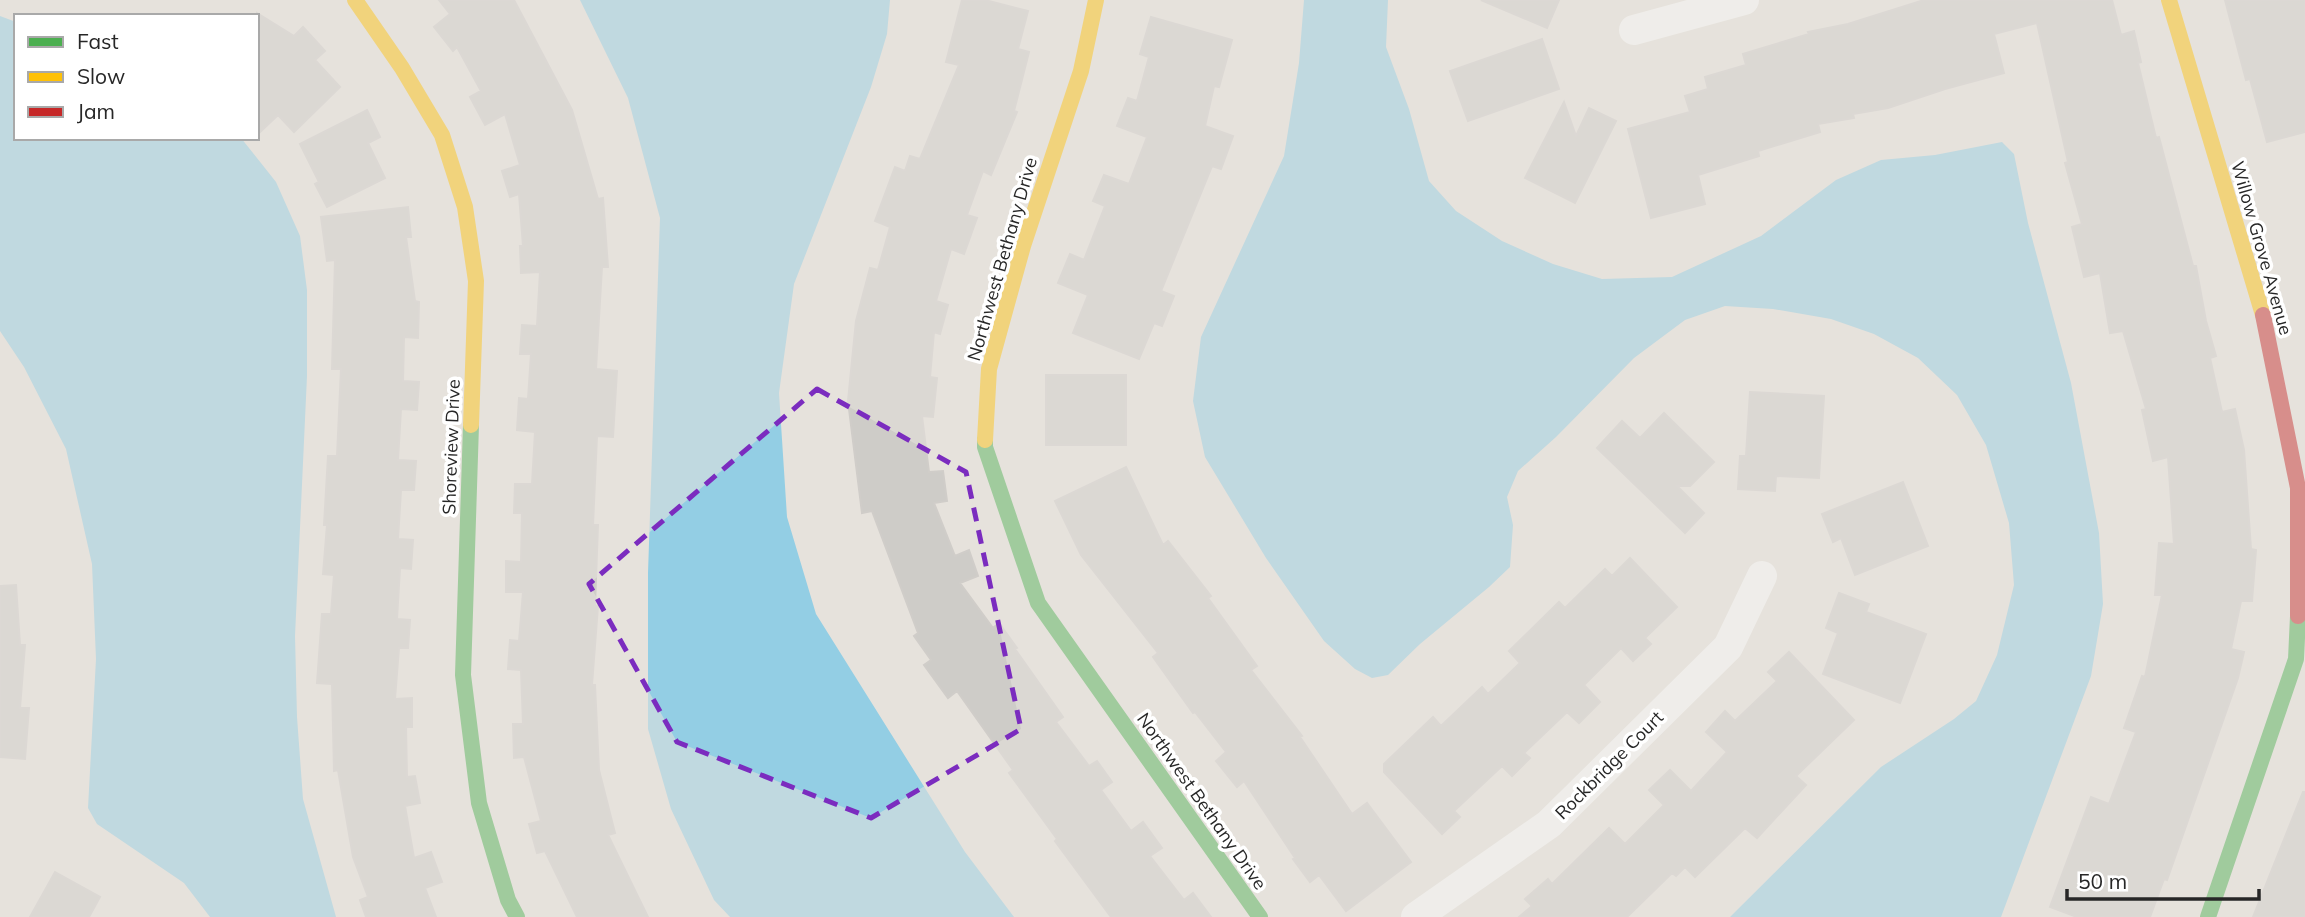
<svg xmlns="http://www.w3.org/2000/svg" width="2305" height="917" viewBox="0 0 2305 917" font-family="Mulish,sans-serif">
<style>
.water{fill:#93cee4}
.building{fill:#ceccc8;stroke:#d0cdc9;stroke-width:2}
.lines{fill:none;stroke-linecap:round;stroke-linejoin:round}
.street{stroke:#fbfbfa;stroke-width:30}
.fast{stroke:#4caf50;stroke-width:16}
.slow{stroke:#ffc107;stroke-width:16}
.jam{stroke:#c62828;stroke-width:16}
.marked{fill:none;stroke:#7b2cbf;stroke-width:5;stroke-dasharray:14 9;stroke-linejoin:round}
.labels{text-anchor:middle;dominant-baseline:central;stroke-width:7;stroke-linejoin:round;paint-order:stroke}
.street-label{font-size:18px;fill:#272727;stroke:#fff}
</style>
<rect width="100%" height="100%" fill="#e6e2dc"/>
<path class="water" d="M580 0H890L887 34 871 87 794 284 779 393 787 517 816 614 965 852 1014 917H730L714 900 671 809 648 729V573L660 218 628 98Z
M1304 0H1388L1386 47 1409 109 1429 181 1456 211 1502 241 1553 264 1602 279 1672 277 1761 236 1836 180 1881 160 1935 155 2002 142 2014 154 2028 223 2071 383 2099 533 2103 604 2091 676 2001 917H1730L1881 767 1954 719 1976 701 1997 655 2014 585 2009 523 1986 445 1957 395 1918 358 1874 334 1831 319 1773 309 1725 306 1685 320 1634 358 1556 437 1518 471 1507 497 1513 525 1510 567 1489 587 1420 644 1388 675 1372 678 1355 669 1324 641 1266 558 1205 457 1193 401 1201 337 1284 156 1299 63Z
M0 16 16 22V138H241L276 182 300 236 307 290V376L295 636 297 717 303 799 336 917H210L184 883 97 824 88 808 96 659 92 564 66 449 24 367 0 331Z"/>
<path class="building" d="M439 0H514L572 110 598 199 603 198 608 267H602L596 369 617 371 613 437 597 436 593 525H598L595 606H598L592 685H595L599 770 615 833 608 835 648 917H577L545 851 537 853 529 824 541 821 524 757 514 758 513 724H523L521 670 508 669 510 640 519 641 523 592H506V561L521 562 522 513H514L515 484H532L535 432 517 430 519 398 528 399 531 354H520L522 325 537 326 540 272 521 273 520 246H523L519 194 510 197 502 171 520 165 505 114 485 125 470 97 481 91 457 47 453 51 434 27 450 14Z
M962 0H985L1028 11 1018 49 1029 52 1014 111 1017 112 991 175 983 171 967 215 977 218 964 254 951 249 936 301 948 305 940 334 934 332 930 377 937 378 933 417 922 416 929 472 943 471 947 501 934 503 955 556 969 550 978 576 960 583 993 628 999 623 1017 648 1015 649 1063 717 1056 722 1089 766 1097 761 1112 782 1101 790 1131 831 1143 822 1162 848 1150 856 1184 900 1193 893 1211 917H1111L1055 841 1057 839 1009 773 1013 770 957 691 948 698 924 665 931 660 914 636 918 633 872 511 862 513 848 401 856 321 870 268 878 270 890 227 875 221 895 167 905 171 910 156 920 159 959 65 946 62Z
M1481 0H1559L1547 28Z
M1924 0H2112L2121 35 2134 31 2141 62 2138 63 2156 138 2159 137 2193 266H2196L2206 321 2216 356 2210 358 2222 412 2235 409 2244 450 2251 549 2256 550 2252 601H2241L2231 649 2244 652 2238 678 2167 880 2164 879 2150 917H2077L2050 907 2091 797 2109 804 2136 732 2124 728 2142 676 2145 677 2162 595H2155L2159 543 2174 544 2168 457 2153 461 2142 410 2146 409 2123 331 2110 333 2100 273 2084 277 2072 227 2082 224 2065 163 2068 162 2037 23 1994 34 2004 73 1945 89 1888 108 1853 114 1854 118 1818 124 1820 132 1758 151 1759 156 1698 175 1705 204 1651 218 1628 129 1690 112 1685 96 1708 89 1705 77 1746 65 1743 54 1809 34 1808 32 1848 24Z
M2225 0H2305V132L2267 142 2250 79 2246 80Z
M257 13 294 36 303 27 325 51 315 60 340 87 294 132 278 115 257 135Z
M1151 17 1232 40 1219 87 1214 86 1205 126 1233 136 1221 169 1212 166 1161 291 1174 296 1162 326 1154 323 1139 359 1073 333 1088 295 1058 283 1070 254 1084 260 1105 206 1093 201 1104 175 1129 184 1147 137 1117 126 1128 98 1137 101 1149 57 1140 54Z
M1542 39 1559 89 1468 121 1450 71Z
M1564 102 1576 136 1589 108 1616 121 1575 203 1525 178Z
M367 110 380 137 368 143 385 178 327 207 315 184 319 182 300 144Z
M408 207 411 237H406L415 301 419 302 418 338 404 337 403 381 419 382 417 410 401 409 398 460 416 461 414 490H401L398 539 413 540 411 569 400 568 397 619 410 620 408 648H399L395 699 412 698V727H406L407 777 415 776 420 803 405 806 414 858 431 852 442 882 425 888 436 917H366L360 900 368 897 353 857 338 770 334 771 332 684 317 683 322 614H331L334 575 323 574 327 525H324L328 456H337L341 369H332L335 260 327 261 321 217Z
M1046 375H1126V445H1046Z
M1750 392 1824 396 1819 478 1776 476 1775 491 1738 489 1740 456H1746Z
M1664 413 1714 462 1690 486H1677L1704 513 1685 533 1597 448 1622 421 1640 438Z
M1126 467 1163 545 1168 541 1211 596 1208 598 1257 666 1251 670 1302 736 1300 737 1352 814 1367 803 1411 862 1346 911 1319 875 1310 882 1293 859 1295 858 1244 781 1237 787 1216 761 1226 752 1195 712 1193 713 1153 657 1158 653 1081 555 1055 501Z
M1903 482 1928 546 1855 575 1841 538 1833 542 1822 514Z
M1630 558 1677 607 1645 638 1651 644 1633 661 1621 648 1584 685 1600 702 1579 723 1567 712 1524 753 1530 758 1512 776 1502 766 1454 811 1460 817 1442 834 1384 772V764L1433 717 1441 726 1482 687 1488 694 1520 663 1509 651 1559 602 1565 608 1605 569 1612 576Z
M16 585 20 645H25L20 708H29L25 759 0 757V586Z
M1839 593 1869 604 1866 612 1926 634 1900 703 1823 674 1838 633 1826 628Z
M1789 652 1854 720 1796 776 1806 785 1757 838 1745 828 1695 877 1685 867 1676 876 1672 873 1627 917H1519L1532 906 1525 899 1548 879 1552 884 1609 828 1625 844 1664 805 1649 790 1670 770 1691 791 1727 752 1706 732 1725 711 1735 721 1777 681 1768 672Z
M2303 792H2305V917H2253Z
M55 872 100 897 89 917H30Z"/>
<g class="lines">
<path class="street" d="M1634 30 1744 0
M1416 917 1549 824 1728 647 1762 576"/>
<path class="fast" d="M471 425 463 675 479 803 508 900 517 917
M985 440V447L1038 603 1260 917
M2208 917 2296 659 2298 616"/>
<path class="slow" d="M355 0 402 68 442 135 465 207 476 281 471 425
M2169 0 2263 315
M985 440 989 369 1023 246 1081 71 1096 0"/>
<path class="jam" d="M2263 315 2298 488V616"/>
</g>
<path d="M0 0H2305V917H0ZM817 389 966 472 1021 729 871 818 677 742 589 584Z" fill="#e6e2dc" fill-opacity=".55" fill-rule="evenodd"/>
<path class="marked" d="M817 389 966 472 1021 729 871 818 677 742 589 584Z"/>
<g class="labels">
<g class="street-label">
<text transform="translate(2262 248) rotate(74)">Willow Grove Avenue</text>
<text transform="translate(1002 259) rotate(-74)">Northwest Bethany Drive</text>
<text transform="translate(451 447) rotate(-88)">Shoreview Drive</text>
<text transform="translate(1609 765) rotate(-45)">Rockbridge Court</text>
<text transform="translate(1202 801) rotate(55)">Northwest Bethany Drive</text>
</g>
</g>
<rect x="14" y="14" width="245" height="126" fill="#ffffff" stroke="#a9a9a9" stroke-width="2"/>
<rect x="28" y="37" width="35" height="10" fill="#4caf50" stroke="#a9a9a9" stroke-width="2"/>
<text x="77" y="49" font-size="21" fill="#272727">Fast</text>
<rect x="28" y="72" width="35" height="10" fill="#ffc107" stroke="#a9a9a9" stroke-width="2"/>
<text x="77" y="84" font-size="21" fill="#272727">Slow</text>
<rect x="28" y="107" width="35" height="10" fill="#c62828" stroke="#a9a9a9" stroke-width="2"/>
<text x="77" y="119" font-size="21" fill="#272727">Jam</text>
<path d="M2067 889v10h192v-10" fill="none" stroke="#272727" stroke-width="3.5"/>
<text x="2078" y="889" font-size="21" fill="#272727" stroke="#ffffff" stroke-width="5" paint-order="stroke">50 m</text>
</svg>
